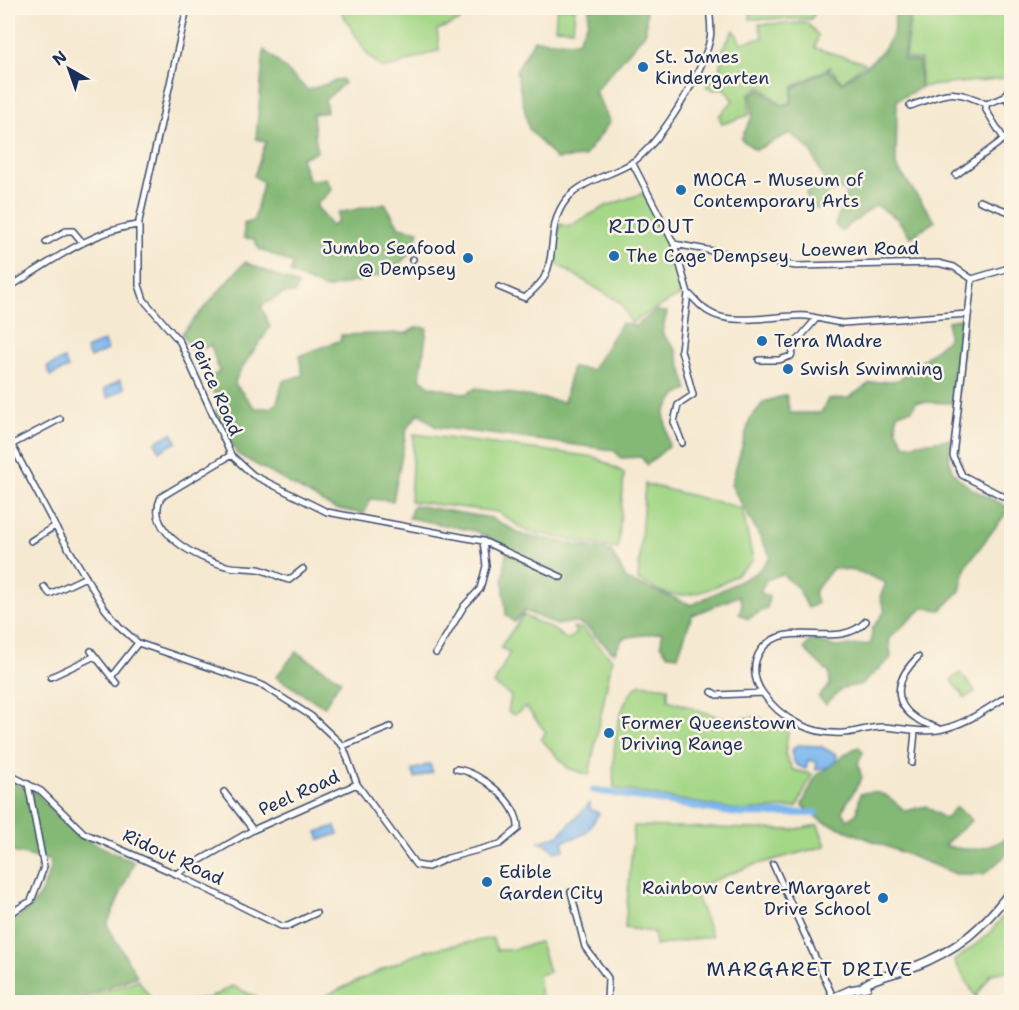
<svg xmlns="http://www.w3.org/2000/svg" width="1019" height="1010" viewBox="0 0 1019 1010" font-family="'Shantell Sans',sans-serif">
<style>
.green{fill:#a4d787;stroke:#608372;stroke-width:1.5}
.forest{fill:#83b874;stroke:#4f7469;stroke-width:1.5}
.water{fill:#7cb7ee;stroke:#4c73a6;stroke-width:1.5}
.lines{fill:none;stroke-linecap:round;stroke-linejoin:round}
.canal{stroke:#7cb7ee;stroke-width:7}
.minor-casing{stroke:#3c4b6f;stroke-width:8}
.tertiary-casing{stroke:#3c4b6f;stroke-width:10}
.minor{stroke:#fff;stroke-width:5}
.tertiary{stroke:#fff;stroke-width:7}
.poi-dot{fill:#1f6fb2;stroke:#fcf5e5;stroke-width:2}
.labels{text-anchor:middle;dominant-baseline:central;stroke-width:5;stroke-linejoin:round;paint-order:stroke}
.poi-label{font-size:18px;fill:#1b2f5e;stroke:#fcf5e5;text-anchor:start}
.street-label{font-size:18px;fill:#1b2f5e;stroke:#fcf5e5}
.neighbourhood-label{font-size:20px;letter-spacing:1.5px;fill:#1b2f5e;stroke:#fcf5e5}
</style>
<rect width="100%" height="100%" fill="#fcf5e5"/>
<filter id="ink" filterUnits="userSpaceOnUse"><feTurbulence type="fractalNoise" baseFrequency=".0167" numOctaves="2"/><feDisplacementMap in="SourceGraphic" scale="12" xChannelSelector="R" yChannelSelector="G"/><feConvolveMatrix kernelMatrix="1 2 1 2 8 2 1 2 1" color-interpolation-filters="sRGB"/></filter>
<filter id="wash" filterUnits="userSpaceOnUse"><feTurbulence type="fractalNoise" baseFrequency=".008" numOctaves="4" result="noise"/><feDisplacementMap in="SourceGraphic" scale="24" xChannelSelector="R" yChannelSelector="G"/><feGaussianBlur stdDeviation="1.35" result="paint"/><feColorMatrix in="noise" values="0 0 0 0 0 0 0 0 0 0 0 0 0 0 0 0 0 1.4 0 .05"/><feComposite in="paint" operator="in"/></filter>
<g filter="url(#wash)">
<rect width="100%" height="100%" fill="#f6e9d1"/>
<path class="green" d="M339 8H456L460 21 437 30 439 50 392 67 382 68 367 54Z
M557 8H575L573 29 555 28Z
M751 8H818L811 19H750Z
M920 8H1001L1011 17V71L1005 78 921 87V60L905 58 911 16Z
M807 23 818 35 815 48 865 63 842 82 830 67 792 87 791 102 782 105 761 87 749 94V115L722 124 719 116 733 101 724 88 713 90 706 86 719 72 723 49 734 30 741 43 763 38 759 24Z
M644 193 672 249 684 293 631 323 621 303 553 262 560 224 568 227 606 206Z
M414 434 595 457 624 473 618 549 526 531 498 512 410 501Z
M645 484 742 508 753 560C732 581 699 600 668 594 658 591 648 585 638 580Z
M523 615 554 630 567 640 576 633 573 627 583 629 612 659 589 775 568 768 541 739 546 732 526 707 514 715 508 712 511 696 494 684 510 652 500 648Z
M960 673 975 691 965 698 951 680Z
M640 684 668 687V700L725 719 758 717 788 731 785 754 793 770 812 774 797 807 743 811 614 788C612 759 614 702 640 684Z
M818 825 826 846 750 866 693 889 712 936 655 946 654 932 625 928 634 826 791 830Z
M1011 907V970L991 974 976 997 954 961 988 935Z
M492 938 497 950H510L540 942 549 972 538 975 541 996 517 1002H312L423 951Z
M138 980 154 1002H85L86 998Z
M232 986 267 1002H180L210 998Z"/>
<path class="forest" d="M589 8H646V32L595 91 610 122 584 157 556 159 529 129 516 71 534 40 577 42 588 22Z
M895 8H917L909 16 903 60 919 62 920 88 897 100 896 166 935 221 911 237 897 219 876 205 841 231 835 225 846 193 841 189 826 194 823 209 810 208 806 193 824 180 811 151 790 133 756 150 741 139 752 117 751 95 761 90 782 107 792 103 793 88 829 70 842 83C861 69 885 56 893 32 896 25 894 15 895 8Z
M264 50C280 62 292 77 308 90L342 79 344 83 325 100 327 112 313 114 317 152 301 158 309 181 326 178 332 190 316 205 331 226 337 223 338 213 385 203 399 227 419 231 413 250 394 269 378 276 326 289 290 273 293 264 259 249 254 239 244 238V224L254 220 263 182 254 176 266 142 256 139Z
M245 262 298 285 295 293 282 294 261 306 270 327C261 343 236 371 235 384L255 408H270L277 403 283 381 303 375 299 356 341 340V335L407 333 417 327 427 328 420 378 429 386 466 394 476 388 564 402 572 367 592 370 621 323 635 326 656 311 667 312 662 333 676 350 688 390 676 395 664 413 669 446 647 465 641 457 621 458 614 450 436 427 419 413 407 428 393 501 370 499 364 514 333 508 237 454 216 413 221 405 206 380 219 372 211 345 193 353 182 333Z
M965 318 957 403 916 402 912 410 897 413 896 429 905 445 951 439C950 448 947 458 951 467 958 487 993 498 1010 508L966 566 960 591 941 610 923 608 889 638 891 658 862 684 843 688 826 704 818 697 830 685 829 673 804 649 811 639 836 647 871 644 872 629 885 611 880 597 886 583 860 572 833 568 814 592 817 604 808 608 798 588 782 574 766 580 760 592 769 597 767 608 748 619 739 614 742 604 739 596 692 615 678 656 668 655 661 646 662 632 623 638 614 653 585 626 573 622 557 625 525 611 514 622 506 615 503 579 507 547 475 531 409 518 413 505 491 518 523 535 611 551 627 580 692 605 756 573 771 557 731 485 750 419 764 402 786 395 790 413H821L828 399 848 398 870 383 899 380 948 339V321Z
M296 652 341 680 324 707 276 677Z
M859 747 863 752 858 764 862 778 842 811 848 820 857 813 860 794C880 787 891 798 905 811L926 806 945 819 956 807 972 820 944 845C969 853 989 850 1011 835V851L984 874H956L820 820 802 805 816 775C834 768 842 752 859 747Z
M12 782 35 792 76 835 134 862 107 925 137 976 85 996 82 1002C70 1002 54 1005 43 1002 24 998 27 992 8 1002V918L15 920C38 903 46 890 51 861L8 851V795Z"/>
<path class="water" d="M104 341 107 350 90 358 86 349Z
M64 359 68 368 50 376 47 367Z
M120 380 125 388 108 398 104 389Z
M172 433 177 442 160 451 155 442Z
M797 745 820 746 837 755 836 761 829 767 816 770 817 762 808 760 806 769C795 766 793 762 791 751Z
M430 764 433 772 415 778 412 770Z
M590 803V809L599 813C585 837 587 834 564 841V850L554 852 549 846 539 842 559 835Z
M335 826 338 834 320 840 317 832Z"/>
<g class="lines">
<path class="canal" d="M593 790 741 814 815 813"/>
</g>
</g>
<g filter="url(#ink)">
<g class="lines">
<g class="minor-casing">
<path id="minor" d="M187 8 139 221V285L144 300 180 342 231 455 253 475 327 512 483 541 561 577
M1012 85C1003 94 1005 97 1012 107
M986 104V110L1004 139 1012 142
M910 106C945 94 950 86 986 104L1005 97
M632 162 674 244 688 293 681 350 693 395 678 405 674 422 682 443
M956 175 1004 139
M980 201 1012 213
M46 242 66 231H73L83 243
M674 244 796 266 938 263 954 267 972 279
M412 260 413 259
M972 279 953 456 962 475 1012 501
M972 279 1012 267
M499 287 525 298C531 292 539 286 544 278 557 253 547 224 566 200 583 179 612 176 633 162 662 141 702 74 710 39 712 30 710 17 709 8
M8 288C48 264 91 230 138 225
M688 293C695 299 701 308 709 312 732 327 779 314 806 316 817 317 829 322 843 323L968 314
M759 360H779L791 356 797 341 816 319
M8 438 55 526 105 609 120 627 138 643 264 686 311 716 343 746 357 784 416 865 428 867 448 858 500 844 518 829C520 803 479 771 456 769
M11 445 60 419
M231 455 161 497C144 532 198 559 226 566 236 569 247 567 258 569 268 571 278 577 289 580L303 569
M31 541 55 526
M44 587 50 594 86 577
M866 621C839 652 786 616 761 650 752 663 753 679 762 692 780 719 811 735 843 733 857 733 870 726 884 727 903 728 920 733 938 730 966 725 988 708 1012 693
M91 651 117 684
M436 653 464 606 480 589 486 566 483 541
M918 657C898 676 889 701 917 719 923 724 932 725 939 729
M51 677 95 656
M111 677 138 643
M712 692 717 695 762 693
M343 746 390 727
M912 763 915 731
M8 774 41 791 84 833 176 874 281 926H288L316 913
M224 792 253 830
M773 864 833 997
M176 874 253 830 357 784
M571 892 585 947 608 978 607 1002
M8 904 14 911 31 901 44 867 28 784"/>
</g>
<g class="tertiary-casing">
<path id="tertiary" d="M863 986C876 976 896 974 911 968 958 950 982 929 1012 889
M823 1002 850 990 867 987"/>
</g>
<use href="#minor" class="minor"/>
<use href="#tertiary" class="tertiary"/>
</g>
</g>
<g class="poi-dot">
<circle cx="643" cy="67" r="6"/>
<circle cx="681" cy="190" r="6"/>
<circle cx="614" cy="256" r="6"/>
<circle cx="468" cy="258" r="6"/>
<circle cx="762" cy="341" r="6"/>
<circle cx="788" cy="369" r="6"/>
<circle cx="609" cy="733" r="6"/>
<circle cx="487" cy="882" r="6"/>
<circle cx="883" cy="898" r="6"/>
</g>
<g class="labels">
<g class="poi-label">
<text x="655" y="57">St. James<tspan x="655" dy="21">Kindergarten</tspan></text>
<text x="693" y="180">MOCA - Museum of<tspan x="693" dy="21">Contemporary Arts</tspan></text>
<text x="456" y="248" text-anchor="end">Jumbo Seafood<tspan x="456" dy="21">@ Dempsey</tspan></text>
<text x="626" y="256">The Cage Dempsey</text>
<text x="774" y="341">Terra Madre</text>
<text x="800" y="369">Swish Swimming</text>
<text x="621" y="723">Former Queenstown<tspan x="621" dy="21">Driving Range</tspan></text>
<text x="499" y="872">Edible<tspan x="499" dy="21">Garden City</tspan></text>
<text x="871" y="888" text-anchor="end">Rainbow Centre-Margaret<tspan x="871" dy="21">Drive School</tspan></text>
</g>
<g class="street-label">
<text transform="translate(860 249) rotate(-1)">Loewen Road</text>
<text transform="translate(216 388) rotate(66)">Peirce Road</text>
<text transform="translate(299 793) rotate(-24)">Peel Road</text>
<text transform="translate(173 857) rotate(25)">Ridout Road</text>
</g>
<g class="neighbourhood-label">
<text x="652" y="226">RIDOUT</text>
<text x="810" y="969">MARGARET DRIVE</text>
</g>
</g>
<rect width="1019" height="1010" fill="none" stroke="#fcf5e5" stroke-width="30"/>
<g transform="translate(69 69) rotate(320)" stroke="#fcf5e5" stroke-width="4.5" paint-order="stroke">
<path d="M0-4.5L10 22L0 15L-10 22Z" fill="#1b2f5e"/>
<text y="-9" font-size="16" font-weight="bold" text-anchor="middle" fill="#1b2f5e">N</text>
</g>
</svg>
